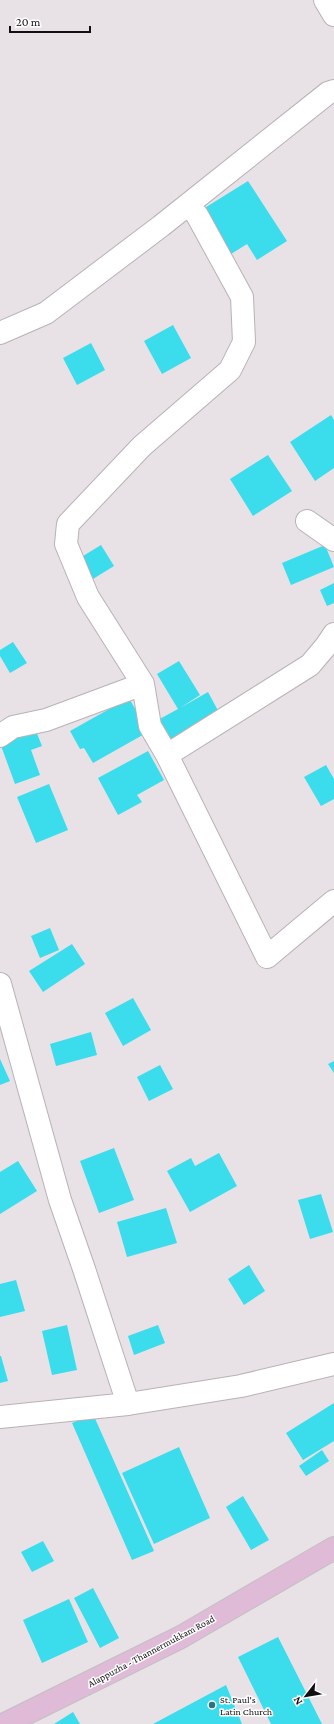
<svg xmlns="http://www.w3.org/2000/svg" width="334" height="1724" viewBox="0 0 334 1724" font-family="'Crimson Pro',serif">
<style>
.building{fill:#3bdcec}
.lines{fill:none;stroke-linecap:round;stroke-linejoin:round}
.street-casing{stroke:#b8b2b6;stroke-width:24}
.primary-casing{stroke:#c1c1c1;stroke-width:24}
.street{stroke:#fff;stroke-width:22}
.primary{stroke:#dfbbd7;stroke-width:22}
.poi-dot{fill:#2c757d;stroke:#fff;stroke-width:1.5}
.labels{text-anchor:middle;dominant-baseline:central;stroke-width:3;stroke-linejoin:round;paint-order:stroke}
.street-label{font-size:10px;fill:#110f11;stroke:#fff}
.poi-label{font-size:10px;fill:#110f11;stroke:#fff;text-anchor:start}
</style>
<rect width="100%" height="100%" fill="#e8e1e6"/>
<path class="building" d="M248 181 287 241 257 260 247 244 231 254 203 209Z
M173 325 191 358 162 374 144 341Z
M91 343 105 370 77 385 63 358Z
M331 415 334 420V468L315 481 290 442Z
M268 455 292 491 253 516 230 479Z
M101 545 114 566 88 582 75 561Z
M325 545 334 567 291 585 282 563Z
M334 583V603L327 606 320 590Z
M13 642 27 663 10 673 0 656V650Z
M179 661 200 695 180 708 208 692 222 718 170 746 156 721 178 709 157 674Z
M129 698 148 732 93 763 84 748 80 749 70 731Z
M34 726 42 746 31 750 40 775 15 784 0 743Z
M148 751 164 780 137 795 142 802 118 815 98 778Z
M326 765 334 779V799L321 806 304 777Z
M49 784 68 830 36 843 17 797Z
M50 928 59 950 40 958 31 936Z
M72 944 85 964 43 992 29 971Z
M133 998 151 1030 123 1046 105 1013Z
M91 1032 97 1055 56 1066 50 1044Z
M0 1059 10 1081 0 1085Z
M334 1061V1073L328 1064Z
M160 1065 173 1089 149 1101 137 1077Z
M114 1148 134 1200 99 1213 80 1161Z
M219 1153 237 1186 190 1212 167 1171 191 1158 195 1166Z
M18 1161 37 1191 0 1214V1172Z
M321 1194 333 1232 310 1239 298 1200Z
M166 1208 177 1243 127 1257 117 1222Z
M249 1265 265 1291 244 1305 228 1279Z
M16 1280 25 1311 0 1317V1284Z
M67 1325 77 1370 52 1375 42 1331Z
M158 1325 165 1343 134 1355 128 1336Z
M0 1356H1L8 1381 0 1383Z
M334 1403V1441L303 1460 286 1433Z
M93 1414 154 1551 132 1560 72 1423Z
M179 1447 210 1518 154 1544 122 1473Z
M322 1450 329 1461 306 1476 299 1466Z
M243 1496 269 1540 251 1550 226 1507Z
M43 1541 54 1561 32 1572 21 1552Z
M93 1588 119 1638 100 1648 74 1598Z
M69 1599 88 1642 42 1663 23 1620Z
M278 1637 322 1724H271L238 1657Z
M226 1685 242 1724H153Z
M73 1712 80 1724H54Z"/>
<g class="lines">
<g class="street-casing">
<path id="street" d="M325 0 334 15
M0 333 46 313 161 226 328 93 334 91
M307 521 334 540
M143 684 150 726 167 755 267 957 334 901
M0 736 13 727 46 720 143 684 88 597 66 544 68 524 142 446 230 370 244 342 242 297 197 215 188 205
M167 755 310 665 326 646 334 634
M0 984 60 1200 84 1269 128 1404
M0 1417 128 1404 241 1386 334 1364"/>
</g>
<g class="primary-casing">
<path id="primary" d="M5 1724 181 1637 334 1548"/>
</g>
<use href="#street" class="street"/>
<use href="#primary" class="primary"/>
</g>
<circle class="poi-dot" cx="212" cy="1705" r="4"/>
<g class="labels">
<g class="street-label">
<text transform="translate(151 1651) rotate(-28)">Alappuzha - Thannermukkam Road</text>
</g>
<g class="poi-label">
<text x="220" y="1699">St. Paul's<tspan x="220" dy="12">Latin Church</tspan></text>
</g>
</g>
<g transform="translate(306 1696) rotate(239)" stroke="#ffffff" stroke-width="3" paint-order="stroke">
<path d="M0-3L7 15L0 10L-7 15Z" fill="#110f11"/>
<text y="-6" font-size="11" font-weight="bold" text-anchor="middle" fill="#110f11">N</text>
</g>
<path d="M10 26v6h80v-6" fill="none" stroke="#110f11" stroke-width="2"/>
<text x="16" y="26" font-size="12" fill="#110f11" stroke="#ffffff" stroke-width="3" paint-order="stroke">20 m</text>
</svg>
